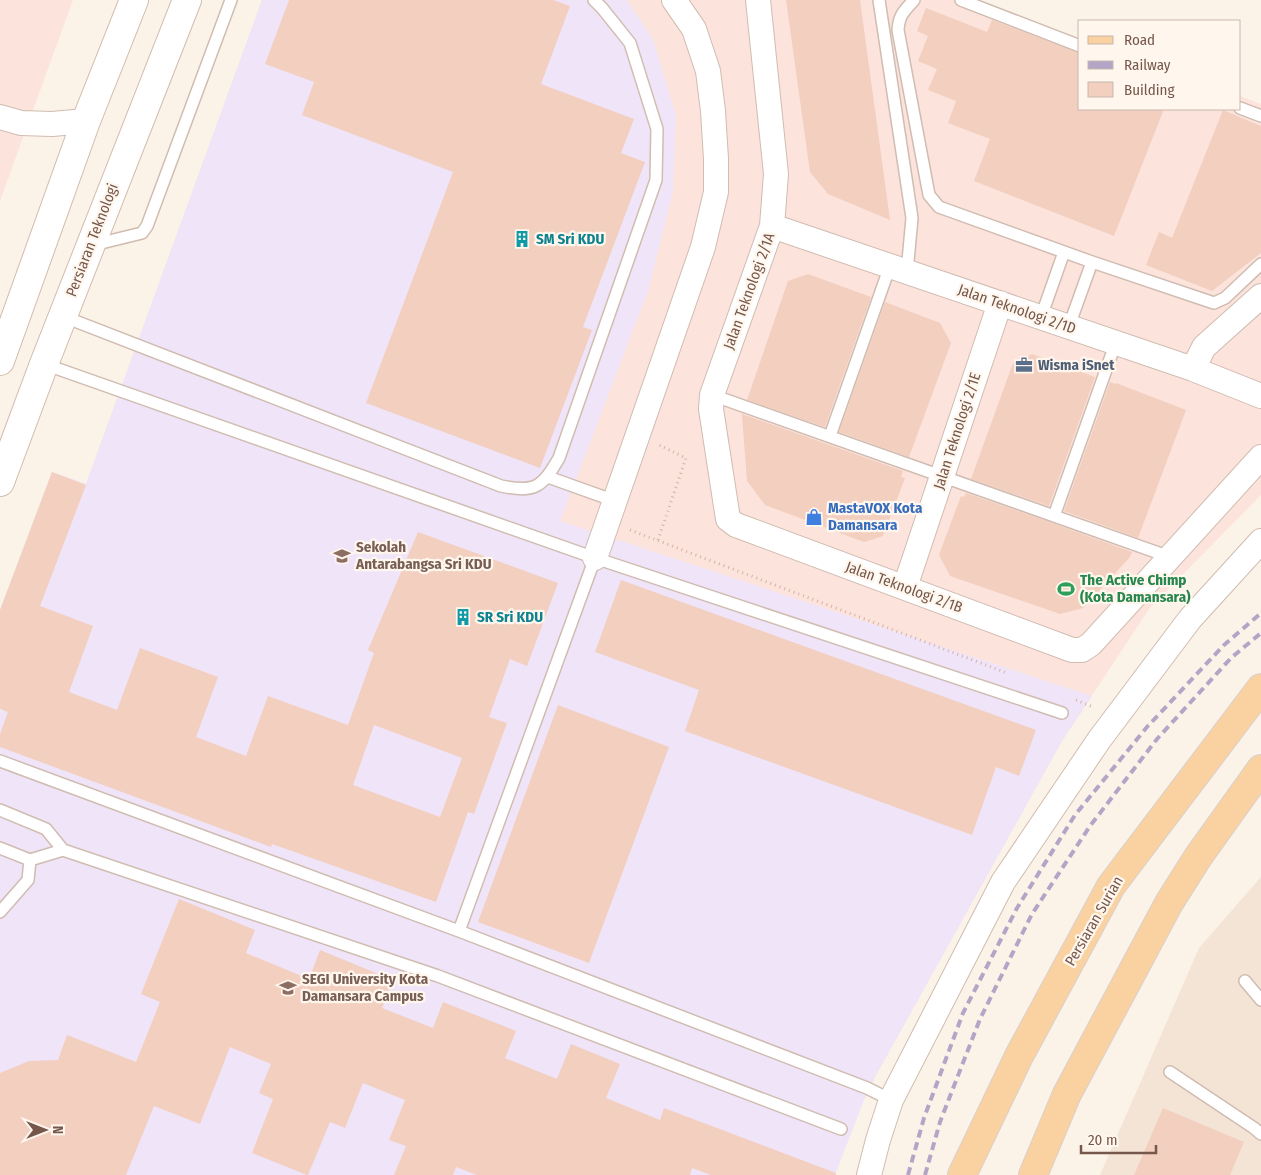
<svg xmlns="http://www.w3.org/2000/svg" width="1261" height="1175" viewBox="0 0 1261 1175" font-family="'Fira Sans Condensed',sans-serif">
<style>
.residential{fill:#f4e4d6}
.commercial{fill:#fce3dc}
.education{fill:#f0e4f9}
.building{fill:#f2cfbf;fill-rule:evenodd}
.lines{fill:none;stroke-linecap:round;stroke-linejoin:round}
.lane-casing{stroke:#d0bcb0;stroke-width:14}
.street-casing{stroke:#d0bcb0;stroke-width:26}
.secondary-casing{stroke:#d3bbad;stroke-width:30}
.primary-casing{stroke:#d9d0cd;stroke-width:30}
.path{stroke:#d7b2a2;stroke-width:3;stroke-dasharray:1 4;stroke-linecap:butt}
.lane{stroke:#fff;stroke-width:11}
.street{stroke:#fff;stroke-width:24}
.secondary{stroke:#fff;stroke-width:28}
.primary{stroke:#fad1a1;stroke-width:28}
.rail{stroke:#b4a5c7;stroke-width:4;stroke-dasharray:8 5;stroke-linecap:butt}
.labels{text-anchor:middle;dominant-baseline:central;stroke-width:4.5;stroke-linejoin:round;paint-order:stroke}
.culture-label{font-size:15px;font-weight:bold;fill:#0d838f;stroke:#fff7ee;text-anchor:start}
.street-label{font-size:15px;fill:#76574b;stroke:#fff7ee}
.service-label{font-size:15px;font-weight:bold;fill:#4e5e75;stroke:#fff7ee;text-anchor:start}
.shop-label{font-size:15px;font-weight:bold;fill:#366cbe;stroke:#fff7ee;text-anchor:start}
.education-label{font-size:15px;font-weight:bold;fill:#785e54;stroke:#fff7ee;text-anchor:start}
.leisure-label{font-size:15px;font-weight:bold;fill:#27864d;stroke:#fff7ee;text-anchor:start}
</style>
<rect width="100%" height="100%" fill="#fcf3e8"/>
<path class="residential" d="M1261 877V1175H1100L1199 948Z"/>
<path class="commercial" d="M0 0H73L0 201Z
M262 0H976L1080 38V109H1240V96L1261 104V495L1149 609 1062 741 875 1077 864 1100 0 713 1 709H0L52 472 86 484Z"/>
<path class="education" d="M262 0H627L653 39 676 116 673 191 648 291 560 521 1092 696 1062 741 875 1077 864 1100 835 1175H0V713L1 709H0V610L52 472 86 484Z"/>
<path class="building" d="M289 0H553L570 6 541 84 634 119 621 153 645 162 583 327 592 330 540 468 366 403 453 172 302 115 314 82 265 64Z
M786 0H860L890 220 828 194 810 172Z
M926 8 987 32 992 20 1080 53V109H1164L1114 236 974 181 990 139 948 123 956 101 928 90 937 69 918 61 928 36 917 31Z
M1223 110 1261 126V253L1212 291 1146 265 1159 232 1172 238Z
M808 274 871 297 825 427 747 400 788 281Z
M885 302 940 323 951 343 909 457 839 432Z
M1032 354 1095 377 1049 506 971 479 1013 363Z
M1110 382 1115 384 1116 383 1186 410 1138 538 1064 511Z
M742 414 903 471 901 477 905 478 883 536 864 542 765 505 747 481 742 416Z
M52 472 86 485 40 606 93 626 69 692 117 710 140 648 218 677 196 737 246 756 268 696 348 725 374 653 368 650 418 532 558 583 527 666 510 659 489 717 507 723 474 814 468 812 436 902 272 844 271 847 0 747V734L8 712 0 709V610ZM374 725 462 758 440 817 353 785Z
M966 493 1052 523 1132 552 1130 557 1083 608 1060 614 950 576 939 555 961 496 964 497Z
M621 580 1036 730 1019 776 996 767 972 835 685 731 699 690 595 652Z
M558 705 669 747 589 963 478 922Z
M179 899 255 930 246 953 309 979 320 950 393 980 382 1008 433 1028 443 1002 516 1031 505 1058 557 1079 571 1044 620 1064 606 1098 660 1120 664 1108 836 1173V1175H711L692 1168 690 1175H477L456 1167 453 1175H394L406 1146 389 1140 405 1100 363 1083 345 1128 330 1122 308 1175H307L252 1153 273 1099 259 1093 271 1064 230 1047 200 1124 154 1106 126 1175H0V1073L29 1061 58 1060 67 1035 136 1062 160 1002 141 994Z
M1163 1108 1244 1142 1230 1175H1134Z"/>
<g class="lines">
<g class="lane-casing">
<path id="lane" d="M879 0 912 218 907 272
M914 0C904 11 899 15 898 30L929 195 939 207 1092 262 1214 303 1225 298 1261 264
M961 0 1080 46
M1240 108 1261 116
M93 245 142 233 147 226 231 0
M62 316 501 486C536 493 542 487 559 458L656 180 657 129 630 43 602 8 594 0
M1041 317 1064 252
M1069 326 1092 262
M44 364 595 558 1062 713
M712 395 1170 557
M830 436 890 266
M548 477 615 501
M1054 516 1116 342
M0 761 459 931 867 1088 891 1100
M0 810 46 829 63 850 438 976 841 1129
M0 848 30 860 63 850
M0 912 28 880 30 860
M459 931 595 558
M1245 981 1261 1000
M1170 1072 1254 1128 1261 1134"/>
</g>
<g class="street-casing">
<path id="street" d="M758 0 776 174 772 226 712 395 711 409 728 519 736 525 1072 650H1082L1091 644 1261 457
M0 117 21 123 52 124 86 121
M772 226 1193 369 1261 396
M1193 369 1204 347 1261 296
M595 558 703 247 716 192V159L713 111 708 71 694 29 674 0
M905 587 1000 303
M869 1175 878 1140 891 1100 1003 882 1099 740 1190 619 1261 541"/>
</g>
<g class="secondary-casing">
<path id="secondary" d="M0 361 86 121 134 0
M0 482 44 364 187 0"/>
</g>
<g class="primary-casing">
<path id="primary" d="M962 1175 1019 1056 1111 886 1261 688
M1033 1175 1067 1094 1169 903 1198 857 1261 769"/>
</g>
<path class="path" d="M630 530 1007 673
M658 540 686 458 659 445
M1076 700 1093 707"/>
<use href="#lane" class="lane"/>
<use href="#street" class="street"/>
<use href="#secondary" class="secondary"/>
<use href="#primary" class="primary"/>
<path class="rail" d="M908 1175 924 1118 963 1013 1017 908 1075 815 1147 727 1224 645 1261 613
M925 1175 940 1122 980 1019 1032 914 1090 826 1157 739 1231 658 1261 633"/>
</g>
<defs>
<g id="building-bare" transform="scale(1.35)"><path d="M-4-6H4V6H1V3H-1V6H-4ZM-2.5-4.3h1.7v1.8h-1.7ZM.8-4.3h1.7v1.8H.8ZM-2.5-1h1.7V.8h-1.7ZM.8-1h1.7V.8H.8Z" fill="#0f9aa8" stroke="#fff7ee" stroke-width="2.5" paint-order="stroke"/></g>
<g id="office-bare" transform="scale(1.35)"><path d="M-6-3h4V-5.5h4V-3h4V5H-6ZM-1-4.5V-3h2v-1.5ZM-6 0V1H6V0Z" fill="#5c6f8a" stroke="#fff7ee" stroke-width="2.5" paint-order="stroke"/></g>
<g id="shop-bare" transform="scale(1.35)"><path d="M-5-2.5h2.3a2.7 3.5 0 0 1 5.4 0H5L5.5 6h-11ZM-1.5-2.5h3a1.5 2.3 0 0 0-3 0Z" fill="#3f7fe0" stroke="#fff7ee" stroke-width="2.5" paint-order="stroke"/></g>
<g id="school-bare" transform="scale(1.35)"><path d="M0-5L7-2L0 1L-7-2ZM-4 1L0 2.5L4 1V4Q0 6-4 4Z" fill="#8d6e63" stroke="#fff7ee" stroke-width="2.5" paint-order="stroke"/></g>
<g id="stadium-bare" transform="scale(1.35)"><path d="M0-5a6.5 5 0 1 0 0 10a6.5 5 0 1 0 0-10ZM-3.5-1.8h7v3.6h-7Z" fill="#2e9e5b" stroke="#fff7ee" stroke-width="2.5" paint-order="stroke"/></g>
<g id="university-bare" transform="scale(1.35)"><path d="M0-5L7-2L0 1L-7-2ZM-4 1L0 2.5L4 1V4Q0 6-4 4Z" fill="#8d6e63" stroke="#fff7ee" stroke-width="2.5" paint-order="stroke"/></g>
</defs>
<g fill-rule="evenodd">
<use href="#building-bare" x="522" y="239"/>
<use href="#office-bare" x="1024" y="365"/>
<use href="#shop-bare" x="814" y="517"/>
<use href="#school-bare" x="342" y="556"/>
<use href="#stadium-bare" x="1066" y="589"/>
<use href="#building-bare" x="463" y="617"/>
<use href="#university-bare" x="288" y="988"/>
</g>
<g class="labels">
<g class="culture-label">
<text x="536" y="239">SM Sri KDU</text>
<text x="477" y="617">SR Sri KDU</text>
</g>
<g class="street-label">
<text transform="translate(92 240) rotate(-69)">Persiaran Teknologi</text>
<text transform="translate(749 291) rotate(-70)">Jalan Teknologi 2/1A</text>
<text transform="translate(1017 309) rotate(19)">Jalan Teknologi 2/1D</text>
<text transform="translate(957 431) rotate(-72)">Jalan Teknologi 2/1E</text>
<text transform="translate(904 587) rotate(20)">Jalan Teknologi 2/1B</text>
<text transform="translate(1094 921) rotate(-60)">Persiaran Surian</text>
</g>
<g class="service-label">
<text x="1038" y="365">Wisma iSnet</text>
</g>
<g class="shop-label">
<text x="828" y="508">MastaVOX Kota<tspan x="828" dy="17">Damansara</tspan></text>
</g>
<g class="education-label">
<text x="356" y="547">Sekolah<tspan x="356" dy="17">Antarabangsa Sri KDU</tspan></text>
<text x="302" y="979">SEGI University Kota<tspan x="302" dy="17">Damansara Campus</tspan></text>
</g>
<g class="leisure-label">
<text x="1080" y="580">The Active Chimp<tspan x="1080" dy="17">(Kota Damansara)</tspan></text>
</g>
</g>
<rect x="1078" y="20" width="162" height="90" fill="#fff7ee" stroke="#c8b7ad"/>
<rect x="1088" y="36" width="25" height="8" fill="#fad1a1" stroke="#c8b7ad"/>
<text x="1124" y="45" font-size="15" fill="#76574b">Road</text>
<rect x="1088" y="61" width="25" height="8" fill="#b4a5c7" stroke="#c8b7ad"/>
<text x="1124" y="70" font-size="15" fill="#76574b">Railway</text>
<rect x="1088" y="82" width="25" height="15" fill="#f2cfbf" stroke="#c8b7ad"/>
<text x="1124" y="95" font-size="15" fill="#76574b">Building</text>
<g transform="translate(45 1130) rotate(90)" stroke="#fff7ee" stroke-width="4" paint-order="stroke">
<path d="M0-4L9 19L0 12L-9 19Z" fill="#76574b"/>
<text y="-8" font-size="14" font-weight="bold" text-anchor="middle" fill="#76574b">N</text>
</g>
<path d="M1081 1145v8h75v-8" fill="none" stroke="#76574b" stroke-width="2.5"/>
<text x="1088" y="1145" font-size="15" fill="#76574b" stroke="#fff7ee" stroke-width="4" paint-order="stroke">20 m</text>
</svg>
